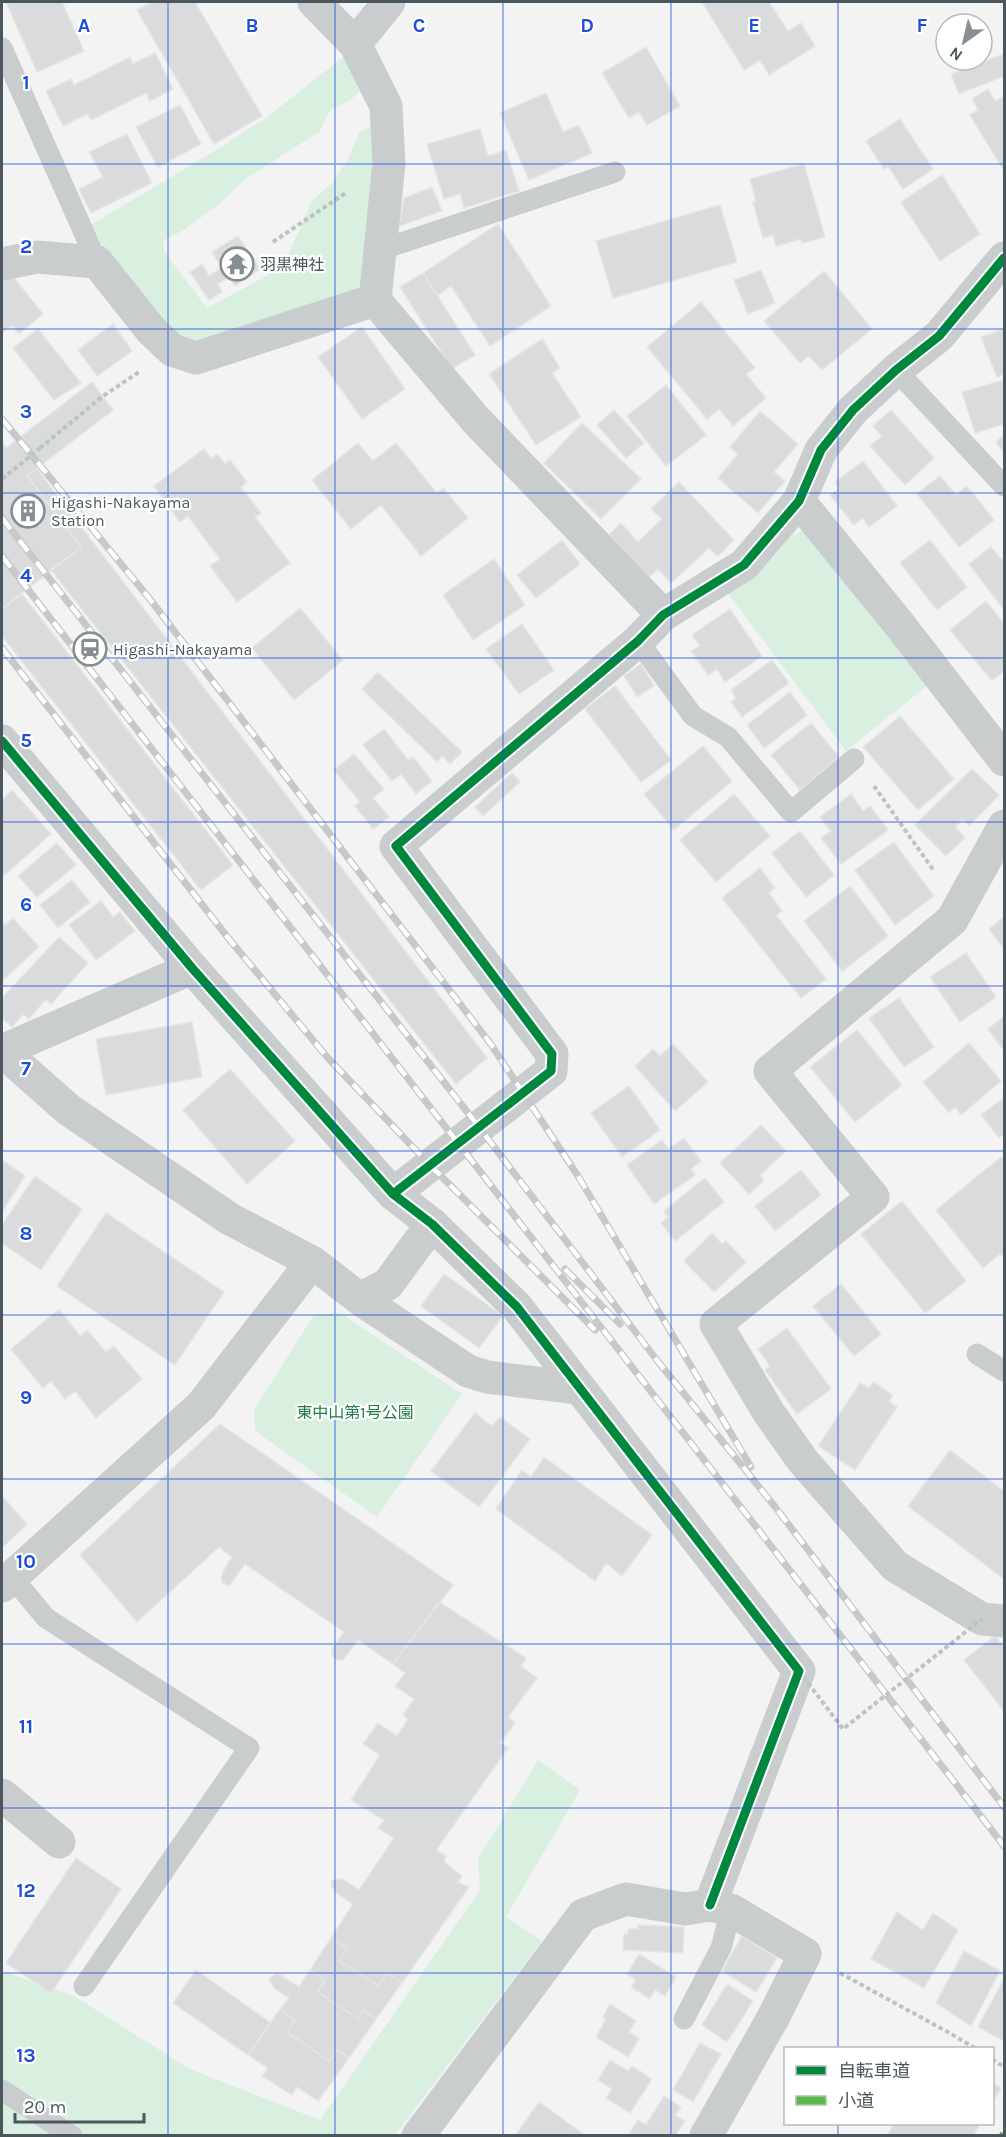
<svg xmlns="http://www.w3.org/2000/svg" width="1006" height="2137" viewBox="0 0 1006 2137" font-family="Karla,'Noto Sans JP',sans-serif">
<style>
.green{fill:#d9f0e0}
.building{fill:#dadbdc;stroke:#e4e5e5;stroke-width:1.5}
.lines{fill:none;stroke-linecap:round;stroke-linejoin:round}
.path{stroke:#bac4c0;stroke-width:4;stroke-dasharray:4.5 3;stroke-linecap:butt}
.service{stroke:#cacdce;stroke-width:21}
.minor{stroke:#cacdce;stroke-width:33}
.rail-casing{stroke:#c6c8c9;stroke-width:7}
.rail{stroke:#fff;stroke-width:4.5;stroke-dasharray:14;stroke-linecap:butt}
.path-bridge{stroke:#bac4c0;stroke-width:4;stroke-dasharray:4.5 3;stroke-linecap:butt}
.quiet{stroke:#58b947;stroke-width:8;stroke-dasharray:15 8;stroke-linecap:butt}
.cycleway-casing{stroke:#fff;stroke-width:13}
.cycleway{stroke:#00873e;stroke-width:9}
.grid{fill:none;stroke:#1d4ed8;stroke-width:1.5;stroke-opacity:0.55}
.labels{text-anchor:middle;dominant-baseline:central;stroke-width:4.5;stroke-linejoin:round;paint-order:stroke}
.poi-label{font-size:16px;fill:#4b575e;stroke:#fff;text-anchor:start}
.park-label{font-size:16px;fill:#1f7b44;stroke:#fff}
.grid-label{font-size:20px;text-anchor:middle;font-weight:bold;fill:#1d4ed8;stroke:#fff;stroke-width:4.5;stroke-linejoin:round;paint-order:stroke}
</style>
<rect width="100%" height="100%" fill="#f3f3f3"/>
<path class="green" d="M342 58 353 61 368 84 349 101 330 110 320 131 243 181 218 205 182 231 164 240V251L207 308 268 275 289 253 312 201 331 184 348 159 360 131 375 126 381 133 362 282 357 290 197 341 179 342 107 256 92 224 213 152 267 117Z
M809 528 933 681 846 751 728 594 773 558 789 537Z
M340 1313 462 1394 377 1517 255 1431 254 1410 314 1315Z
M538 1760 580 1790 506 1917 542 1941 395 2135H2V1971L74 1996 190 2069 320 2120 480 1890 478 1859Z"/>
<path class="building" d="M6 2H62L84 51 37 72Z
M152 2H195L262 116 214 144 137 10Z
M702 2H769L788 31 801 23 815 46 769 75 760 60 744 70Z
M646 47 680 106 647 125 639 112 629 118 602 73Z
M155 53 173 89 150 101 146 93 91 120 87 114 63 126 46 91 71 79 74 85 130 57 133 64Z
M1004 54V76L959 94 951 74Z
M988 89 995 101 1004 96V171L970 115 978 110 972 99Z
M546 93 563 132 579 125 592 153 529 180 500 113Z
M180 105 201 144 158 167 136 127Z
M900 119 933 169 903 189 888 166 884 169 866 141Z
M480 129 488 156 506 150 519 191 464 208 460 194 444 199 427 144Z
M127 134 152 183 91 213 79 189 103 177 89 152Z
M804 164 825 237 802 243 801 239 776 246 773 235 763 238 753 202 756 201 750 179Z
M942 175 980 234 940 261 901 202Z
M432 187 442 211 399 226 404 198Z
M720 205 737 262 613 298 596 241Z
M498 224 551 306 490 346 451 286 437 296 423 273Z
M238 236 260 269 235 286 229 277 218 284 222 292 209 300 190 272 202 264 209 276 222 267 212 252Z
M761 270 775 303 748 314 734 280Z
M824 271 872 329 822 370 809 356 800 363 764 321Z
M423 273 475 355 452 369 400 287Z
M11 274 43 314 19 334 12 325 3 332 2 330V282Z
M701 302 755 368 746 374 766 398 733 426 719 409 707 419 647 347Z
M113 324 132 351 97 376 78 350Z
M362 327 405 389 362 419 318 357Z
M38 329 81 383 54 400 13 348Z
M1004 329V374L997 377 981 337Z
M542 339 560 368 552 373 581 417 536 445 489 374Z
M1004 380V424L975 433 962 392Z
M92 382 113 410 27 476 81 547 2 609V443L6 448Z
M666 385 706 435 666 466 627 416Z
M614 410 644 443 626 458 597 425Z
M891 410 934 458 905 485 870 446 882 436 873 426Z
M760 411 798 444 774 472 785 481 758 513 718 478 738 454 730 447Z
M582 423 641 479 601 519 544 463Z
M1004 435V453L996 442Z
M358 443 373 461 396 443 437 493 443 488 468 518 421 556 381 505 351 529 312 480Z
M204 449 211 459 217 454 225 464 230 460 247 482 241 487 261 513 255 517 290 563 237 602 210 566 220 559 188 516 180 522 154 486Z
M863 461 897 506 869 527 863 518 854 525 830 495 839 489 835 482Z
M37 469 487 1058 456 1084 51 570 81 547 27 476Z
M940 476 956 495 967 486 994 520 959 547 917 494Z
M679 482 734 540 718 556 709 548 671 583 658 569 649 577 609 535 621 523 638 542 662 519 651 509Z
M562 540 580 564 536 598 517 575Z
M930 540 967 587 937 610 900 563Z
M991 547 1002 560 1004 558V610L969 564Z
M494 559 525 605 473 640 443 595Z
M21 593 233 865 201 890 2 636V609Z
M986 601 1004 624V671L992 681 950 630Z
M300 608 343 660 294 700 252 648Z
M730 609 762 656 725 682 717 669 708 675 691 651 700 646 692 635Z
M522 624 554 670 519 694 486 649Z
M772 660 789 683 742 717 731 702 736 698 731 690Z
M641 664 654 686 637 697 624 676Z
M378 672 462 752 450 764 442 756 437 762 362 689Z
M615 686 671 760 641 782 585 709Z
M790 692 807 715 764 748 747 725Z
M900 716 954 779 918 810 863 747Z
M811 723 839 757 800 790 771 755Z
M384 729 408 760 413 757 432 781 416 794 401 774 392 781 363 745Z
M703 746 732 781 674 830 644 794Z
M354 754 384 789 373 798 389 817 373 829 355 806 360 802 334 770Z
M972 769 999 795 969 826 963 819 955 827 965 838 946 856 915 825Z
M512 773 520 782 483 816 475 807Z
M12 790 51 834 2 877V800Z
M734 794 770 836 716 882 680 840Z
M851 794 863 811 870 806 888 830 841 864 821 838 831 831 820 817Z
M800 831 834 875 806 897 772 853Z
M894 842 934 896 895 925 855 870Z
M57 843 76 865 37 897 18 876Z
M760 868 775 888 769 893 782 911 776 915 826 979 801 998 722 898Z
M72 880 90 902 58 928 40 905Z
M850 886 888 936 842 971 804 921Z
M101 901 113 917 120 912 135 931 96 960 69 925Z
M1004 917V949L989 929Z
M13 918 39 947 2 981V922L5 925Z
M59 937 88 963 51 1004 46 999 29 1019 23 1014 12 1027 2 1018V998Z
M966 953 996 997 960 1022 930 977Z
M899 998 934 1047 904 1067 869 1018Z
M1004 1016V1051L988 1029Z
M192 1022 202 1077 106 1095 96 1039Z
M857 1030 902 1085 855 1122 810 1067Z
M969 1043 1001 1081 961 1115 955 1107 949 1113 923 1082Z
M673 1044 708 1082 675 1111 635 1066 653 1049 660 1056Z
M230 1069 295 1141 247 1184 183 1110Z
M629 1086 660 1130 622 1157 591 1113Z
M1004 1098V1134L999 1138 981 1115Z
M761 1125 786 1151 760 1175 764 1180 749 1194 720 1163Z
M684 1138 701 1161 691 1169 695 1175 654 1204 627 1165 662 1140 668 1149Z
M1001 1157 1004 1160V1257L1000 1254 983 1268 936 1210Z
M2 1160 25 1176 2 1212Z
M801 1170 821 1195 775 1231 755 1206Z
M35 1176 82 1209 41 1270 2 1243V1225Z
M705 1178 724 1202 675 1241 661 1223 668 1217 664 1211Z
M902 1201 966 1281 925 1313 861 1234Z
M106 1213 224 1292 175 1365 57 1286Z
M712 1233 722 1244 726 1241 746 1262 714 1292 684 1261Z
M444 1274 503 1316 479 1348 421 1306Z
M841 1284 881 1334 854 1356 813 1306Z
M59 1309 80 1336 87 1330 106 1352 114 1346 142 1379 96 1418 75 1391 65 1399 51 1381 43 1388 11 1349Z
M787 1328 831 1389 797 1414 765 1370 770 1366 758 1349Z
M873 1382 893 1395 889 1402 897 1407 855 1470 818 1446 860 1383 869 1388Z
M475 1413 492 1426 500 1417 530 1439 479 1507 431 1471Z
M220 1424 453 1585 393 1664 358 1640 343 1660H337L332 1656 333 1647 344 1632 245 1564 229 1586 223 1583 221 1578 224 1570 232 1557 219 1547 137 1622 80 1555Z
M950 1450 1004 1491V1579L908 1506Z
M544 1457 652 1535 622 1576 606 1563 595 1581 496 1509 522 1470 531 1477Z
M2 1496 27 1524 2 1548Z
M439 1602 526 1658 521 1666 537 1678 508 1717 515 1723 500 1743 508 1748 436 1850 446 1856 444 1862 462 1876 458 1882 469 1887 402 1983 387 1973 379 1986 339 1961 348 1948 331 1938 353 1904 336 1893 332 1887 331 1881 337 1879H343L359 1890 394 1838 378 1828 384 1820 351 1800 380 1755 363 1744 378 1723 397 1736 408 1719 403 1715 414 1699 395 1686 405 1673 393 1664Z
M995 1636 1002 1645 1004 1643V1711L964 1660Z
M76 1858 121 1889 51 1993 6 1963Z
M897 1912 923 1930 933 1913 958 1930 924 1988 871 1959Z
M638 1925 684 1927 683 1953 623 1950 624 1934H628V1929H638Z
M742 1936 777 1958 756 1992 722 1971Z
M331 1938 348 1948 339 1961 379 1986 387 1973 402 1983 376 2019 363 2010 358 2019 318 1992 325 1980 310 1970Z
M964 1951 1000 1971 971 2026 936 2003Z
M639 1954 676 1977 665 1996 655 1990 650 1999 631 1987 636 1980 627 1974Z
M196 1970 271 2023 248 2055 173 2003Z
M310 1970 325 1980 318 1992 358 2019 363 2010 376 2019 349 2058 337 2049 329 2061 287 2032 295 2020 280 2009 289 1998 274 1988 269 1979 277 1973 299 1987Z
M1004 1979V2041L978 2027Z
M727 1984 753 2001 727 2042 702 2025Z
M610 2004 636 2021 629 2032 639 2038 628 2057 596 2037 606 2019 603 2017Z
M280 2009 295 2020 287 2032 329 2061 337 2049 349 2058 318 2101 297 2087 292 2095 262 2076 268 2068 248 2055Z
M700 2043 721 2054 693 2102 673 2090Z
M610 2060 628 2071 632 2066 652 2079 630 2113 606 2098 612 2089 598 2080Z
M992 2083 1001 2088 992 2102Z
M664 2096 681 2107 675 2115 685 2121 675 2136H636L630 2132 638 2120 646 2125Z
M539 2102 586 2136H515Z
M894 2124H980L973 2136H887Z"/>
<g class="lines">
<path class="path" d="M273 242 347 192
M40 448 103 396 139 372
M874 786 934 871
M840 1973 946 2031 975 2048
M992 2059 1004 2067"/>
<path class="service" d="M2 48 97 262
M380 250 615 172
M896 370 1004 486
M638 641 693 716 728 737 791 812 854 759
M977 1354 1004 1371
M12 1577 46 1618 249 1748 84 1986
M684 2019 721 1948 731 1910
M2 2090 72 2136"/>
<path class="minor" d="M314 2 355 44 386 106 389 163 375 300 476 420 663 615
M355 44 389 2
M2 264 37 257 97 262 151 330 172 350 196 358 375 300
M799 501 899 624 1004 760
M2 741 192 968 393 1194 432 1224 517 1307 799 1671 710 1905
M1004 826 952 920 770 1071 873 1197 716 1324 769 1413 803 1461 895 1566 982 1619 1004 1621
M2 1051 69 1110 230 1219 312 1262 360 1299 468 1371 487 1377 579 1388
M2 1051 192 968
M393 1194 551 1071 552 1054 396 846 638 641 663 615 744 565 799 501 821 450 853 410 896 370 939 336 1004 258
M360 1299 388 1284 432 1224
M2 1586 201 1406 312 1262
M2 1795 59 1842
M418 2136 583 1915 626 1899 685 1909 710 1905 731 1910 805 1954 773 2018 706 2136"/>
<g class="rail-casing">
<path id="rail" d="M2 419 149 598 490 1043 578 1176 751 1467
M2 518 479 1127 656 1359 776 1508 1004 1807
M2 556 1004 1846
M2 648 229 939 327 1057 430 1165 595 1330
M565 1269 620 1324"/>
</g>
<use href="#rail" class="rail"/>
<path class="path-bridge" d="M2 479 40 448
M799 1671 843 1729 982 1619"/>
<path class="quiet" d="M1003 2136 1004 2133"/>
<g class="cycleway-casing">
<path id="cycleway" d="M2 741 192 968 393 1194 432 1224 517 1307 799 1671 710 1905
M393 1194 551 1071 552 1054 396 846 638 641 663 615 744 565 799 501 821 450 853 410 896 370 939 336 1004 258"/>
</g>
<use href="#cycleway" class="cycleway"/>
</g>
<path class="grid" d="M168 2V2136M335 2V2136M503 2V2136M671 2V2136M838 2V2048M2 164H1004M2 329H1004M2 493H1004M2 658H1004M2 822H1004M2 986H1004M2 1151H1004M2 1315H1004M2 1479H1004M2 1644H1004M2 1808H1004M2 1973H1004M838 2124V2136"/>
<defs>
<g id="temple-ring" transform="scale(1.725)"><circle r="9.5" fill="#fff" stroke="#868e92" stroke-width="1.5"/><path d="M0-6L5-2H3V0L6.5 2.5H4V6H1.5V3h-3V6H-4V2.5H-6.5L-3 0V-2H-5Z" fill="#868e92"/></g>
<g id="building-ring" transform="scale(1.725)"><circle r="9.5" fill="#fff" stroke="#868e92" stroke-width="1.5"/><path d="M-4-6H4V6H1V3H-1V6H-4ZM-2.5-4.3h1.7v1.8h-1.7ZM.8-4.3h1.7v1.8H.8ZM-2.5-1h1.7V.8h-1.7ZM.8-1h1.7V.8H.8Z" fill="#868e92"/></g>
<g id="station-ring" transform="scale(1.725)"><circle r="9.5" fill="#fff" stroke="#868e92" stroke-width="1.5"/><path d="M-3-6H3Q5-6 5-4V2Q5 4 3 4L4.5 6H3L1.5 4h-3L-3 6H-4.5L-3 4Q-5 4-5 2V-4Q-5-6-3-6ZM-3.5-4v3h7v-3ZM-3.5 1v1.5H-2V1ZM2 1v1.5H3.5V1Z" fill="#868e92"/></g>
</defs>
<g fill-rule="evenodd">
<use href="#temple-ring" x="237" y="264"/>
<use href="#building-ring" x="28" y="511"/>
<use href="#station-ring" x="90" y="649"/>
</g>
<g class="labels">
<g class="poi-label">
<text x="260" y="264">羽黒神社</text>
<text x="51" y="502">Higashi-Nakayama<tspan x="51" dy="18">Station</tspan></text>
<text x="113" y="649">Higashi-Nakayama</text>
</g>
<g class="park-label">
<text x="355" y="1412">東中山第1号公園</text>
</g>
</g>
<g class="grid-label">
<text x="84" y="32">A</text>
<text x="252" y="32">B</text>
<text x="419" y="32">C</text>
<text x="587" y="32">D</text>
<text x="754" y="32">E</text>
<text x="922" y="32">F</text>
<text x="26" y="89">1</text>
<text x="26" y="253">2</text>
<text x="26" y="418">3</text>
<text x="26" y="582">4</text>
<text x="26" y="747">5</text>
<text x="26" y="911">6</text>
<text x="26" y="1075">7</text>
<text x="26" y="1240">8</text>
<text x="26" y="1404">9</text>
<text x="26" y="1568">10</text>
<text x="26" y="1733">11</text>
<text x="26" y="1897">12</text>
<text x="26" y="2062">13</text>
</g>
<rect width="1006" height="2137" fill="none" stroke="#4b575e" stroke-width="6"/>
<rect x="784" y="2047" width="210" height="78" fill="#ffffff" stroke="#b7bcbf" stroke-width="1.5"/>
<rect x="796" y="2066" width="30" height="9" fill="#00873e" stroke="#b7bcbf" stroke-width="1.5"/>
<text x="838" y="2077" font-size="18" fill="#4b575e">自転車道</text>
<rect x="796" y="2096" width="30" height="9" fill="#58b947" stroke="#b7bcbf" stroke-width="1.5"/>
<text x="838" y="2107" font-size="18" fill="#4b575e">小道</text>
<g transform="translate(964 42) rotate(214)"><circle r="28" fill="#ffffff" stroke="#b7bcbf" stroke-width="1.5"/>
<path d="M0-4.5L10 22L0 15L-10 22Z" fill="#868e92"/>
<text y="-9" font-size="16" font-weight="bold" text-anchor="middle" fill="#4b575e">N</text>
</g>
<path d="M15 2113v9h129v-9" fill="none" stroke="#4b575e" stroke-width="3"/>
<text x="24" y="2113" font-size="18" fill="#4b575e" stroke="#ffffff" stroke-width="4.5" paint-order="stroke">20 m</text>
</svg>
